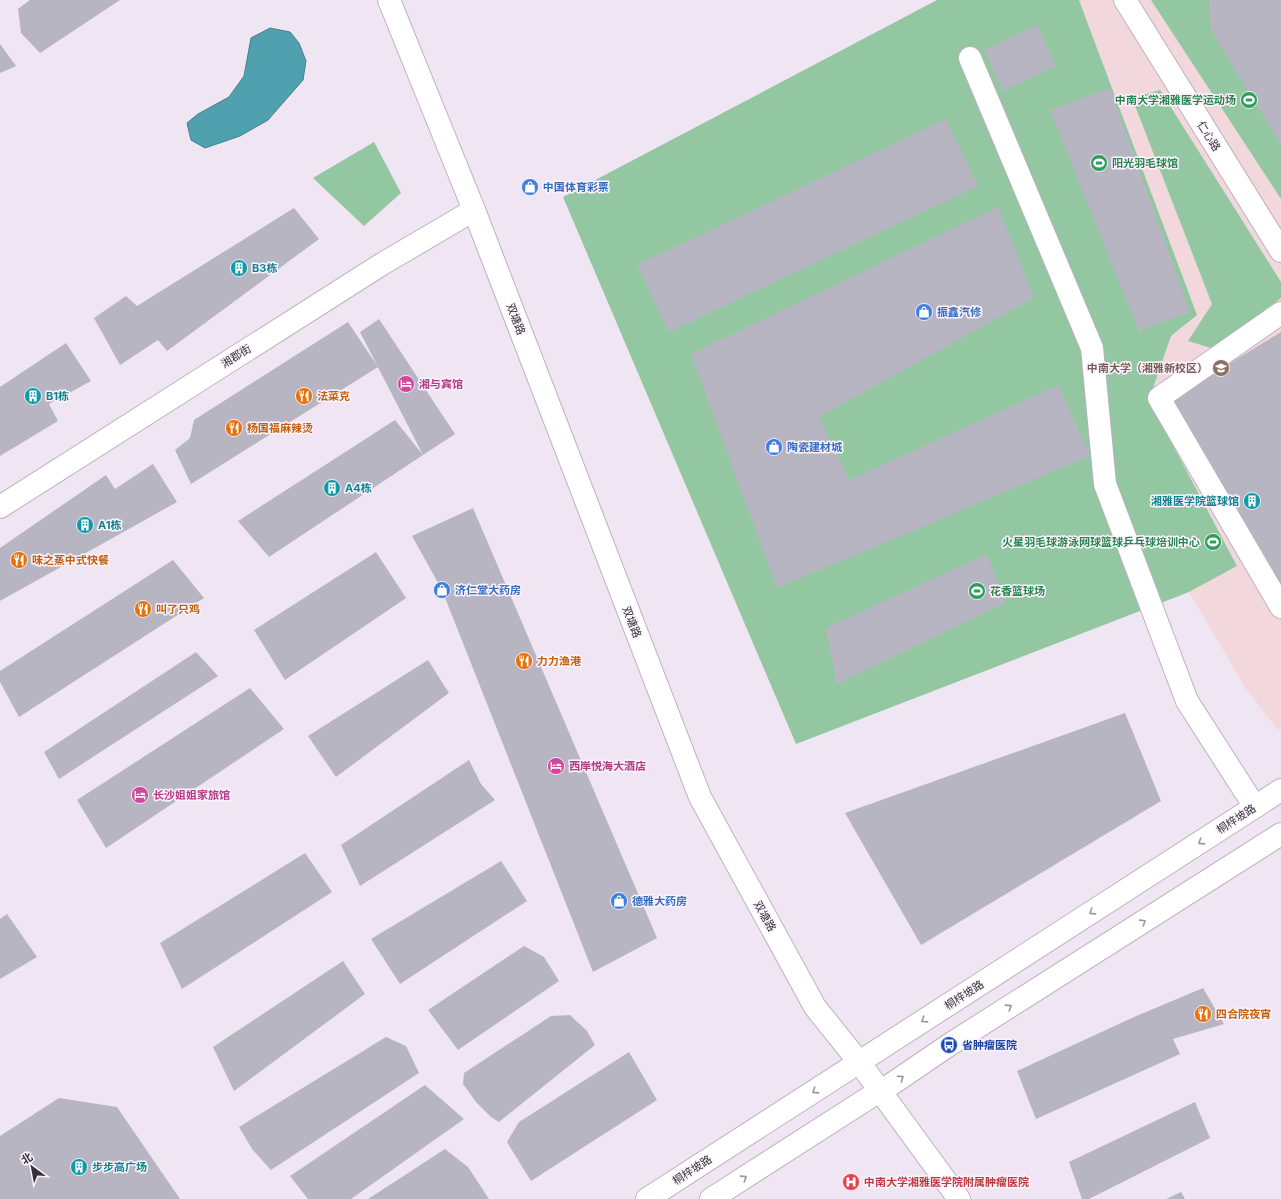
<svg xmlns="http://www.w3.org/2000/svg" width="1281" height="1199" viewBox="0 0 1281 1199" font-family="Inter,'Noto Sans SC',sans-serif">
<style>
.education{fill:#f2d8dc}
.green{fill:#92c7a1}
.water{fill:#50a1b0;stroke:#487f8b}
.building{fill:#b8b5c3}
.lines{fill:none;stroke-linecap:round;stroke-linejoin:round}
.minor-casing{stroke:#bcb2be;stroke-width:24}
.tertiary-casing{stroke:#bcb2be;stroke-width:24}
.primary-casing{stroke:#bcb2be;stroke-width:24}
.minor{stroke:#fff;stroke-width:22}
.tertiary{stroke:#fff;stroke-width:22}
.primary{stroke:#fff;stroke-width:22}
.oneway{stroke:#9a989a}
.labels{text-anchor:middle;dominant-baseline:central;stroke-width:3;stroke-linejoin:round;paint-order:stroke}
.leisure-label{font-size:11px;font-weight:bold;fill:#27864d;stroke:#fcf3fe;text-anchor:end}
.street-label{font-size:11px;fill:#353136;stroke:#fcf3fe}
.shop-label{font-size:11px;font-weight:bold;fill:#366cbe;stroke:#fcf3fe;text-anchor:start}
.culture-label{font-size:11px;font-weight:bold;fill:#0d838f;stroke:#fcf3fe;text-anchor:start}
.education-label{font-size:11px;font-weight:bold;fill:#785e54;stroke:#fcf3fe;text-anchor:end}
.hotel-label{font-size:11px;font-weight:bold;fill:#b23c85;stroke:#fcf3fe;text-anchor:start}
.food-label{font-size:11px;font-weight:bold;fill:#c56008;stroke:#fcf3fe;text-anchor:start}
.transit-label{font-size:11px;font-weight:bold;fill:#164399;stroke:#fcf3fe;text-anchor:start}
.health-label{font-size:11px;font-weight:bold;fill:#be3a42;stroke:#fcf3fe;text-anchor:start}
</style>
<rect width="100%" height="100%" fill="#f0e5f2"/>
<path class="education" d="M1079 0H1281V728L1278 730 1246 689 1189 592 1237 566 1149 400 1171 336 1197 315Z"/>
<path class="green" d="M937 0H1079L1197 315 1171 336 1149 400 1237 566 1189 592 796 744 563 197Z
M1151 0H1281V199Z
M1160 90 1281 282V298L1214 349 1188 341 1212 304 1132 98Z
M374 142 401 193 364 226 313 178Z"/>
<path class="water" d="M270 28 290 32 299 43 306 61 303 80 268 120 240 136 205 148 191 140 187 123 198 114 229 97 244 76 251 38Z"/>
<path class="building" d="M30 0H120L40 53 21 33 18 9Z
M1210 0H1281V145L1212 32 1209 13Z
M1037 25 1056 66 1003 91 984 50Z
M0 44 16 66 0 73Z
M1110 88 1190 312 1139 331 1050 110Z
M946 119 978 186 669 332 637 265Z
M998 207 1034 298 819 417 849 480 1058 385 1090 456 777 588 691 354Z
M294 208 319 239 167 351 158 340 120 365 94 318 126 296 137 306Z
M379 319 455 434 423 455 269 557 238 521 395 420 423 455 360 332Z
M348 322 378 367 191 484 175 450 190 438 194 420Z
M1281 332V598L1165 403Z
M66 343 91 381 49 404 58 421 0 456V387Z
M153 464 177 502 0 601V548L106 475 115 489Z
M473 508 657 938 593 972 442 590 412 536Z
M376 552 406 598 285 680 254 630Z
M987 554 1005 603 837 684 826 628Z
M173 560 204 598 19 717 0 682V671Z
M196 652 218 676 59 779 44 752Z
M428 660 449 693 336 777 308 736Z
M250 688 284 729 106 848 77 800Z
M1125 713 1161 801 921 945 845 813Z
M469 760 481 784 495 800 360 886 341 845Z
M305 853 332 892 182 989 160 943Z
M501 861 527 901 400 984 371 939Z
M7 914 37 957 0 979V919Z
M524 946 544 957 559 981 458 1050 428 1010Z
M343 961 365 994 234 1091 213 1047Z
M1203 988 1224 1024 1173 1039 1180 1054 1036 1119 1017 1071 1134 1017Z
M570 1015 587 1031 595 1045 499 1122 491 1117 476 1102 463 1084 464 1073 551 1016Z
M386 1037 406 1046 419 1073 271 1170 252 1149 239 1127Z
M629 1052 657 1100 531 1181 507 1142 519 1122Z
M425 1085 464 1119 351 1199H308L290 1176Z
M59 1098 117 1107 180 1199H0V1136Z
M1195 1102 1210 1138 1089 1199H1082L1069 1162Z
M445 1149 468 1167 489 1199H368Z
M1181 1192 1185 1199H1166Z"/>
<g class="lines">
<g class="minor-casing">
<path id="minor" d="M1125 0 1281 251
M970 58 1092 348 1105 484 1187 701 1255 807
M1281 313 1159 398 1281 607
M0 507 382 264 474 210"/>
</g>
<g class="tertiary-casing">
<path id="tertiary" d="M389 0 474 210 700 797 815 1007 859 1062 959 1199"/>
</g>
<g class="primary-casing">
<path id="primary" d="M647 1199 1281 790
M711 1199 870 1097 880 1092 949 1045 1281 834"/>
</g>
<use href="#minor" class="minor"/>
<use href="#tertiary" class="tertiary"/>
<use href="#primary" class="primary"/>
</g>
<defs><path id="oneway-chevron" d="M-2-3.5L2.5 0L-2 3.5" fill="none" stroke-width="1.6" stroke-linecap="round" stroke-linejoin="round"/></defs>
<g class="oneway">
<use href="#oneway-chevron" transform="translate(1201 842) rotate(147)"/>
<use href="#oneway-chevron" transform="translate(1092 912) rotate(147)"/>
<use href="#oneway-chevron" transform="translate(1143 922) rotate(-32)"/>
<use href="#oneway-chevron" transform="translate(1009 1007) rotate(-33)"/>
<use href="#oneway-chevron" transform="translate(924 1020) rotate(147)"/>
<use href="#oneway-chevron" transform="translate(901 1078) rotate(-34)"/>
<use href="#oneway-chevron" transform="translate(815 1091) rotate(147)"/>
<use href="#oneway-chevron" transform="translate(744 1178) rotate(-33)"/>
</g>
<defs>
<g id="stadium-disc" transform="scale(0.9)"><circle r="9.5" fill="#2e9e5b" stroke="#fcf3fe"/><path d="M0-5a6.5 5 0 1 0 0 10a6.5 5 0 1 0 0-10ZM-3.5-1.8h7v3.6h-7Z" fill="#fff"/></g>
<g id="shop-disc" transform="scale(0.9)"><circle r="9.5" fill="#3f7fe0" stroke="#fcf3fe"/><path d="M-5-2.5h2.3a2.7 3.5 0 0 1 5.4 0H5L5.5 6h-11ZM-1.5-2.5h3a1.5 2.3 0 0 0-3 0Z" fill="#fff"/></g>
<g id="building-disc" transform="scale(0.9)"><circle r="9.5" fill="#0f9aa8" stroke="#fcf3fe"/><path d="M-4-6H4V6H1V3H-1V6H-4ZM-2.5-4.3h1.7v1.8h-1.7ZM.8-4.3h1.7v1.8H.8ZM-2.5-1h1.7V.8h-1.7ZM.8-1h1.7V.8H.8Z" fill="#fff"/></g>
<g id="university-disc" transform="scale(0.9)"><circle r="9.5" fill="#8d6e63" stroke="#fcf3fe"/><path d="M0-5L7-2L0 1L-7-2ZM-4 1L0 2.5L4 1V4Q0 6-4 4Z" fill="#fff"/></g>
<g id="hotel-disc" transform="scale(0.9)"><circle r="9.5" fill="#d1479c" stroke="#fcf3fe"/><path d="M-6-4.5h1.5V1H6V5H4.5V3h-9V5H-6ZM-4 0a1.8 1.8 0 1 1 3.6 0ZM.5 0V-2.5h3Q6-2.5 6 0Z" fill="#fff"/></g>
<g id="restaurant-disc" transform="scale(0.9)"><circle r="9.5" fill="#e8710a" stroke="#fcf3fe"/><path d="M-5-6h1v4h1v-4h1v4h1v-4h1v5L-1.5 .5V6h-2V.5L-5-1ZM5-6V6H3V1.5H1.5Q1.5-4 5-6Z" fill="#fff"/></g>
<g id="bus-disc" transform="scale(0.9)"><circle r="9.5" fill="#1a4fb4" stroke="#fcf3fe"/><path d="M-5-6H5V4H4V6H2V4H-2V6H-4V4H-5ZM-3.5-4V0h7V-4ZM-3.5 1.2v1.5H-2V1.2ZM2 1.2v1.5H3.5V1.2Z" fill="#fff"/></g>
<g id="hospital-disc" transform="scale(0.9)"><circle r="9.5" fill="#e0444e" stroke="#fcf3fe"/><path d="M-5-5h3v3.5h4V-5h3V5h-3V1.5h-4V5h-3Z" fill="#fff"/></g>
</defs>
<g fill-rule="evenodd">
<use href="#stadium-disc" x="1249" y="100"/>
<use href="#stadium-disc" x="1099" y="163"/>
<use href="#shop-disc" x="530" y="187"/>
<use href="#building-disc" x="239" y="268"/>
<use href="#shop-disc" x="924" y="312"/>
<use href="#university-disc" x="1221" y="368"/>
<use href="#hotel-disc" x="406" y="384"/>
<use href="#building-disc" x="33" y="396"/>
<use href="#restaurant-disc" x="304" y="396"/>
<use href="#restaurant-disc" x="234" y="428"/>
<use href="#shop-disc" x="774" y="447"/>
<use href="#building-disc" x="332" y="488"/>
<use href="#building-disc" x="1252" y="501"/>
<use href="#building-disc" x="85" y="525"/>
<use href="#stadium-disc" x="1213" y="542"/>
<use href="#restaurant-disc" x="19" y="560"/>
<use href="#shop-disc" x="442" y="590"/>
<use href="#stadium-disc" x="977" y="591"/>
<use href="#restaurant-disc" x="143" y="609"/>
<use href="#restaurant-disc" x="524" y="661"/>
<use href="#hotel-disc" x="556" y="766"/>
<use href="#hotel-disc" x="140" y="795"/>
<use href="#shop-disc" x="619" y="901"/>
<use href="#restaurant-disc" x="1203" y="1014"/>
<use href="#bus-disc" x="949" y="1045"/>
<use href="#building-disc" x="79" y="1167"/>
<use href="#hospital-disc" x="851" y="1182"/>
</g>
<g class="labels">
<g class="leisure-label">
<text x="1236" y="100">中南大学湘雅医学运动场</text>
<text x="1112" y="163" text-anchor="start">阳光羽毛球馆</text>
<text x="1200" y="542">火星羽毛球游泳网球篮球乒乓球培训中心</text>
<text x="990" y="591" text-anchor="start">花香篮球场</text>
</g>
<g class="street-label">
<text transform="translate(1209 136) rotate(58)">仁心路</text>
<text transform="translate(516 319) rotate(69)">双塘路</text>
<text transform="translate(236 356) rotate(-32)">湘郡街</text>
<text transform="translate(632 622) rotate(69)">双塘路</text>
<text transform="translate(1236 819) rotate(-33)">桐梓坡路</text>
<text transform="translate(765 916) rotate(61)">双塘路</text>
<text transform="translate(964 995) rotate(-33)">桐梓坡路</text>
<text transform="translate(692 1170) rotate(-33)">桐梓坡路</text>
</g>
<g class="shop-label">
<text x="543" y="187">中国体育彩票</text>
<text x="937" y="312">振鑫汽修</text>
<text x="787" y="447">陶瓷建材城</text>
<text x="455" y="590">济仁堂大药房</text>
<text x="632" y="901">德雅大药房</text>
</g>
<g class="culture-label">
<text x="252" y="268">B3栋</text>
<text x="46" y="396">B1栋</text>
<text x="345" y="488">A4栋</text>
<text x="1239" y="501" text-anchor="end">湘雅医学院篮球馆</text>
<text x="98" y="525">A1栋</text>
<text x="92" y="1167">步步高广场</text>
</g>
<g class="education-label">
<text x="1208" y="368">中南大学（湘雅新校区）</text>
</g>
<g class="hotel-label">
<text x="419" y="384">湘与宾馆</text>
<text x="569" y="766">西岸悦海大酒店</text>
<text x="153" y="795">长沙姐姐家旅馆</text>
</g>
<g class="food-label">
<text x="317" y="396">法菜克</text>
<text x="247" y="428">杨国福麻辣烫</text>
<text x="32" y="560">味之蒸中式快餐</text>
<text x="156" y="609">叫了只鸡</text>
<text x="537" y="661">力力渔港</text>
<text x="1216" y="1014">四合院夜宵</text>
</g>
<g class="transit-label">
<text x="962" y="1045">省肿瘤医院</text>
</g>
<g class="health-label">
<text x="864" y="1182">中南大学湘雅医学院附属肿瘤医院</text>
</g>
</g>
<g transform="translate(32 1167) rotate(328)" stroke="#fcf3fe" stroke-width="3" paint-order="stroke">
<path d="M0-3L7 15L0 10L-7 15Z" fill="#353136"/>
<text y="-6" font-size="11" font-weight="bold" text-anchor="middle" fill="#353136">北</text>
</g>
</svg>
